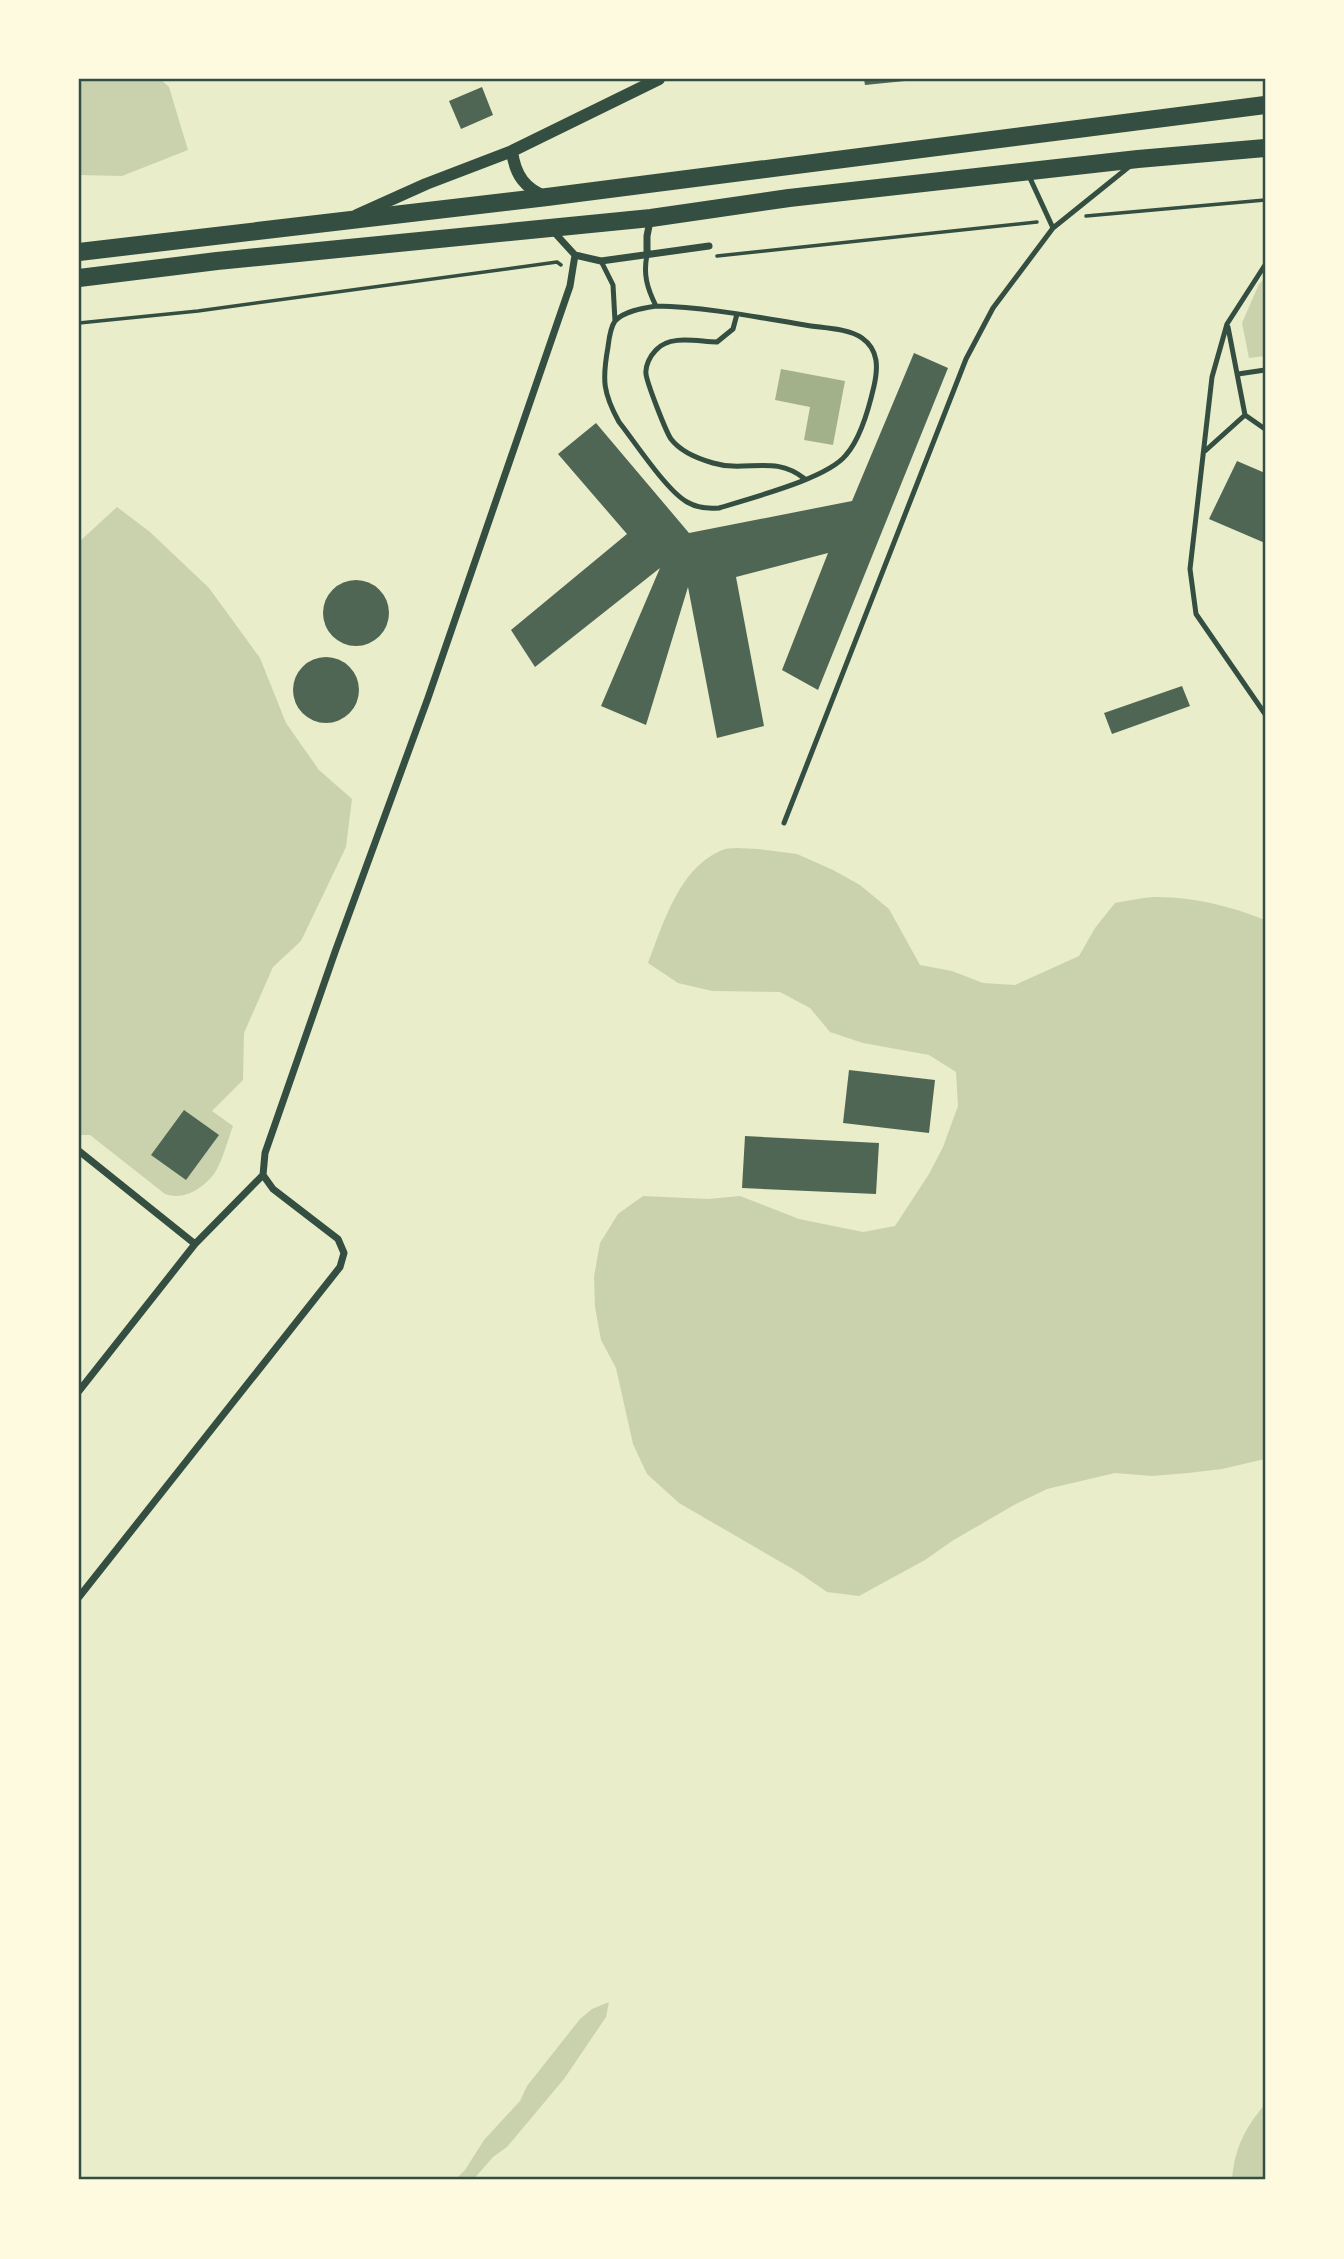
<svg xmlns="http://www.w3.org/2000/svg" width="1344" height="2259" viewBox="0 0 1344 2259" font-family="'Varela Round',sans-serif">
<style>
.green{fill:#cad2ad}
.water{fill:#a3b18a}
.building{fill:#4f6655}
.lines{fill:none;stroke-linecap:round;stroke-linejoin:round}
.path{stroke:#344e41;stroke-width:3.5}
.service{stroke:#344e41;stroke-width:5}
.minor{stroke:#344e41;stroke-width:7}
.tertiary{stroke:#344e41;stroke-width:12}
.primary{stroke:#344e41;stroke-width:18}
.neatline{fill:none;stroke:#344e41;stroke-width:2.5}
</style>
<rect width="100%" height="100%" fill="#e9edc9"/>
<path class="green" d="M79 79H160L169 87 188 150 122 176 79 175Z
M1265 278V356L1249 358 1242 323 1259 284Z
M117 507 150 532 209 588 260 658 286 723 319 770 352 799 346 847 301 941 273 967 244 1033 243 1080 212 1111 233 1126C228 1139 222 1163 214 1174 203 1188 184 1201 165 1194L90 1135H79V542Z
M758 849 797 854 833 870 860 885 889 909 920 965 952 971 983 983 1015 985 1079 956 1095 928 1115 903C1127 901 1140 898 1153 897 1190 896 1231 906 1265 920V1459L1222 1469 1188 1473 1152 1476 1115 1473 1047 1489 1014 1505 952 1541 925 1560 859 1596 827 1592 798 1572 679 1503 647 1474 633 1444 616 1368 601 1340 595 1307 594 1277 600 1243 618 1214 643 1196 708 1199 740 1196 799 1219 863 1232 895 1226 929 1174 943 1147 958 1106 956 1072 929 1055 863 1043 830 1032 810 1008 780 992 712 991 678 983 648 963C663 924 679 869 720 851 730 846 747 849 758 849Z
M609 2002 606 2017 564 2079 507 2147 493 2157 473 2180H455L465 2170 484 2140 520 2101 527 2086 580 2019 592 2009Z
M1265 2104V2180H1232C1235 2147 1244 2130 1265 2104Z"/>
<path class="water" d="M781 369 845 381 833 445 804 440 810 407 775 400Z"/>
<path class="building" d="M864 79H905V81L865 85Z
M482 87 493 115 461 129 449 101Z
M914 353 948 368 818 690 782 670 828 553 736 577 764 726 717 738 688 587 646 725 601 706 660 568 535 667 511 630 627 534 558 454 596 423 689 533 852 501Z
M1237 461 1265 473V543L1209 519Z
M323 613a33 33 0 1 1 66 0a33 33 0 1 1-66 0Z
M293 690a33 33 0 1 1 66 0a33 33 0 1 1-66 0Z
M1182 686 1190 706 1112 734 1104 713Z
M849 1070 935 1080 929 1133 843 1123Z
M184 1110 219 1135 186 1180 151 1155Z
M745 1136 879 1143 876 1194 742 1188Z"/>
<g class="lines">
<path class="path" d="M1086 216 1265 200
M717 256 1037 222
M79 323 198 311 557 262 561 265"/>
<path class="service" d="M1029 176 1053 228
M647 255C643 274 647 288 656 306
M601 261 613 285 615 321
M1265 265 1227 324 1212 377 1190 569 1196 614 1265 714
M656 306C706 307 756 317 805 325 822 328 848 328 862 338 879 350 878 368 874 386 869 408 861 438 846 455 827 479 750 498 719 508 708 509 697 508 687 502 666 490 635 442 619 422 603 393 602 380 608 347 609 339 610 328 615 321 624 311 644 308 656 306Z
M737 314 733 329 717 342C699 342 670 334 656 350 650 356 645 366 646 374 647 383 666 432 671 439 680 451 699 459 713 463 747 473 774 454 805 479
M1228 327 1245 415 1265 429
M1238 374 1265 370
M1205 451 1245 415
M784 823 966 359 993 308 1053 228 1130 166"/>
<path class="minor" d="M553 231 575 255 601 261 709 246
M647 255V236L650 221
M79 1151 195 1244
M79 1391 195 1244 263 1175
M79 1597 340 1267 344 1253 338 1239 273 1189 263 1175 265 1153 335 952 428 698 570 286 575 255"/>
<path class="tertiary" d="M512 151C515 175 525 189 547 197
M357 215 426 184 512 151 659 79"/>
<path class="primary" d="M79 252 547 197 1265 105
M79 278 217 261 651 218 789 198 1138 159 1265 148"/>
</g>
<rect width="1344" height="2259" fill="none" stroke="#fefae0" stroke-width="161"/>
<rect x="80" y="80" width="1184" height="2098" class="neatline"/>
</svg>
